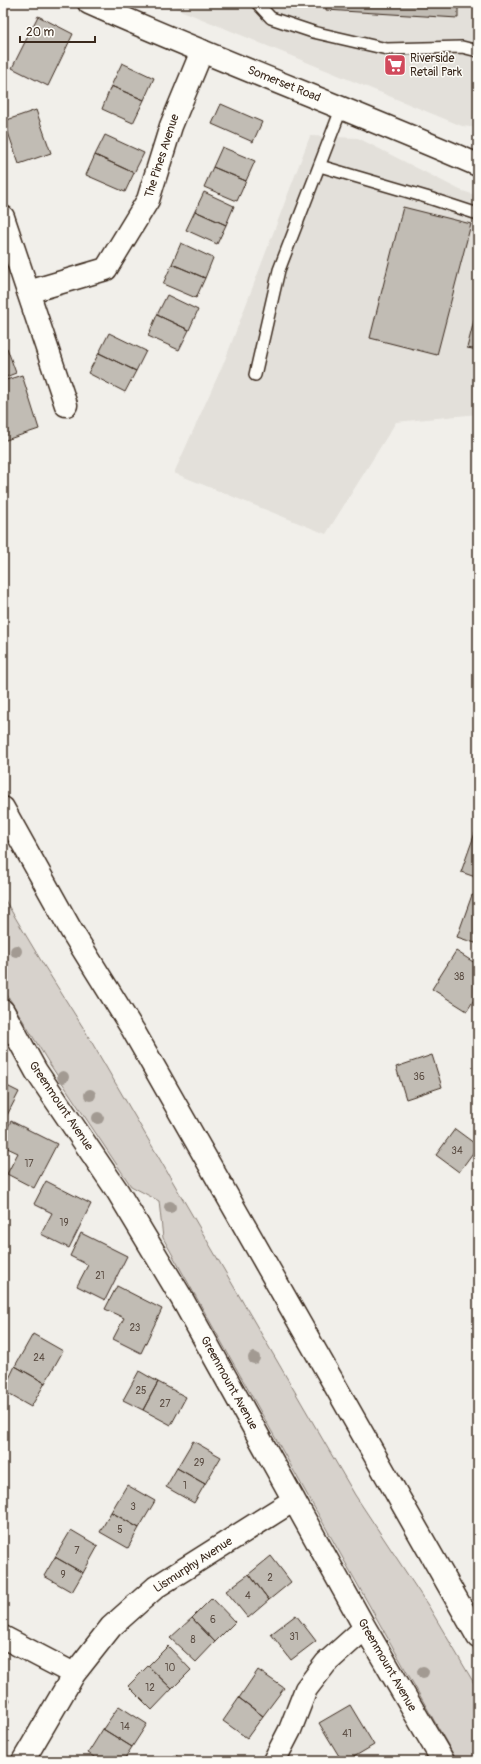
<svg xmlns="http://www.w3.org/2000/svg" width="481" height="1764" viewBox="0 0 481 1764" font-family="Pangolin,sans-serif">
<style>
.built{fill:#e3e0da}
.green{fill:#d7d2cc;stroke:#897e75}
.building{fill:#c1bcb4;stroke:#3b2a1e}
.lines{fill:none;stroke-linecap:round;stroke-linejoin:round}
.service-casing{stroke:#3b2a1e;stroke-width:14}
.minor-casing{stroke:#3b2a1e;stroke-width:25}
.tertiary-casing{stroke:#3b2a1e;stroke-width:25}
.trunk-casing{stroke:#3b2a1e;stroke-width:25}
.service{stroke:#fdfcf7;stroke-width:11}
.minor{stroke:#fdfcf7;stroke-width:22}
.tertiary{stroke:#fdfcf7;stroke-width:22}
.trunk{stroke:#fdfcf7;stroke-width:22}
.tree{fill:#a29a92}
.labels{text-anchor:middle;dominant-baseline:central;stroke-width:3;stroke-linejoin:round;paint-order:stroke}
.number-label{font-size:10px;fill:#5c4e44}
.poi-label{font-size:12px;fill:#3b2a1e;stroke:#fdfcf7;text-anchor:start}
.street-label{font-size:12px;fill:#3b2a1e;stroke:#fdfcf7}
</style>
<rect width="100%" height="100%" fill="#f1efea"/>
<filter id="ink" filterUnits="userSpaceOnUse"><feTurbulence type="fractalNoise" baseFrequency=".025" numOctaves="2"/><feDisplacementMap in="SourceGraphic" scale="8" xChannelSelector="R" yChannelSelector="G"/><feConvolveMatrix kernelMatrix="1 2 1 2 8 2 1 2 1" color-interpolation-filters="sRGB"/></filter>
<g filter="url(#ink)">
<path class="built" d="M163 3H478V128L462 126Z
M310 136 358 138 460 190 478 196V414L396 422 326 534 174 473 225 360Z"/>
<path class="green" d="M3 897 43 964 84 1029 355 1495 429 1607 478 1690V1761H457L427 1708 163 1238 159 1201 131 1186 49 1063 3 988Z"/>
<path class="building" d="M326 3H458V18L326 10Z
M38 16 73 34 48 86 12 68Z
M122 63 154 78 144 100 111 86Z
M111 86 144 100 133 123 102 109Z
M221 104 262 122 253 142 212 124Z
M36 110 51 153 19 164 4 121Z
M105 135 144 153 134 173 95 155Z
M222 147 255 161 246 181 213 167Z
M95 155 134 173 125 192 86 175Z
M213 167 246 181 237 201 204 187Z
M204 192 234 206 226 225 195 211Z
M403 207 471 224 437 355 370 338Z
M195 211 226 225 217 244 186 230Z
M181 243 213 258 205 278 172 264Z
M172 264 205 278 196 298 163 284Z
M167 295 198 310 189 330 157 315Z
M478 305V350L467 348Z
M157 315 189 330 179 350 148 336Z
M109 333 146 351 136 371 99 353Z
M7 348 16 373 3 378V350Z
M99 353 136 371 125 392 88 373Z
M22 375 39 429 3 441V381Z
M478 795V811H475Z
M475 833 478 834V878L461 872Z
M472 895 478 897V944L457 937Z
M456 951 478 965V993L467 1011 432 989Z
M432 1055 442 1087 406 1099 396 1067Z
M3 1084 19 1092 3 1123Z
M11 1121 57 1144 34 1188 7 1174 18 1153 3 1146V1137Z
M455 1129 478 1146 459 1172 436 1155Z
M46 1181 91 1204 69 1248 41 1234 52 1213 34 1204Z
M81 1233 127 1256 105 1300 77 1286 88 1265 70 1256Z
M117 1286 162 1309 141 1353 113 1339 124 1318 105 1309Z
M33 1334 63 1351 45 1383 15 1366Z
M15 1366 45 1383 31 1407 3 1391Z
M139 1371 158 1382 143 1410 123 1400Z
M158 1382 186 1397 171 1425 143 1410Z
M193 1441 221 1457 205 1484 177 1468Z
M177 1468 205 1484 194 1503 166 1487Z
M127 1485 155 1501 139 1528 111 1512Z
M111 1512 139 1528 128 1548 100 1532Z
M71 1530 98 1546 83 1573 55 1557Z
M271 1556 291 1582 269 1600 249 1574Z
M55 1557 83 1573 72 1592 44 1576Z
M249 1574 269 1600 248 1618 226 1591Z
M212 1598 235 1622 215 1642 192 1618Z
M296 1615 316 1641 291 1660 271 1634Z
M192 1618 215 1642 196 1662 170 1638Z
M168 1646 191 1670 172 1689 148 1666Z
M148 1666 172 1689 152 1710 128 1686Z
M258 1670 284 1688 263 1716 239 1698Z
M3 1696 10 1700 3 1712Z
M239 1698 263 1716 247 1738 223 1721Z
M350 1705 374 1745 347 1761H342L319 1723Z
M119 1706 147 1724 132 1747 103 1729Z
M103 1729 132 1747 123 1761H100L88 1753Z
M175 1755 184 1761H172Z"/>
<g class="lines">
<g class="service-casing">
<path id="service" d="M257 3 271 18 313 32 387 49 462 47 478 51
M320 166 426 197 478 214
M255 375 279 270 342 107"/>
</g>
<g class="minor-casing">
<path id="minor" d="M3 217 66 405
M28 292 106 269 148 200 171 126 202 51
M3 1011 36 1071 118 1192 181 1297 365 1628 443 1761
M3 1637 74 1674
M23 1761 74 1674 111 1627 156 1587 294 1500
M274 1761 290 1730 306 1689 326 1663 365 1628"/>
</g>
<g class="tertiary-casing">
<path id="tertiary" d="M89 3C217 60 349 109 478 165"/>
</g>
<g class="trunk-casing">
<path id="trunk" d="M3 808 71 930 133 1030 478 1637"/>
</g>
<use href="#service" class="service"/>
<use href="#minor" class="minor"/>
<use href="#tertiary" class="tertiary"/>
<use href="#trunk" class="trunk"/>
</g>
<g class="tree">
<circle cx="16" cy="951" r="6"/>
<circle cx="63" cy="1077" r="6"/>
<circle cx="90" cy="1095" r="6"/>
<circle cx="98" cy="1118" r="6"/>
<circle cx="170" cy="1207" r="6"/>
<circle cx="254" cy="1358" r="6"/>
<circle cx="423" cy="1672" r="6"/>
</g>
</g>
<defs>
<g id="supermarket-square" transform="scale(1.15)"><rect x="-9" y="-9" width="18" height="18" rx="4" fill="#d1495b" stroke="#fdfcf7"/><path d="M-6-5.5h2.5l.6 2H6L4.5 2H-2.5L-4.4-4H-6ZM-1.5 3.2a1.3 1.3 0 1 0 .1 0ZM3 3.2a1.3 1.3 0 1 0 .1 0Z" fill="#fff"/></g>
</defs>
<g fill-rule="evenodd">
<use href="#supermarket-square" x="395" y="65"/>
</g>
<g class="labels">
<g class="number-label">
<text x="459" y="977">38</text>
<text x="419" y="1077">36</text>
<text x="457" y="1151">34</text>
<text x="29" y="1164">17</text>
<text x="64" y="1223">19</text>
<text x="100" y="1276">21</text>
<text x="135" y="1328">23</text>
<text x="39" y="1358">24</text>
<text x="141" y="1391">25</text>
<text x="165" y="1404">27</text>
<text x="199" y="1463">29</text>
<text x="185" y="1486">1</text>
<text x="133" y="1507">3</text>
<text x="120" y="1530">5</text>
<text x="77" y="1551">7</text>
<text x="63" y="1575">9</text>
<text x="270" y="1578">2</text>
<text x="248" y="1596">4</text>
<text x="213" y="1620">6</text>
<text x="294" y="1637">31</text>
<text x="193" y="1640">8</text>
<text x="170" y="1668">10</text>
<text x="150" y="1688">12</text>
<text x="125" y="1727">14</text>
<text x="347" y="1734">41</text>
</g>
<g class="poi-label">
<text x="410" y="58">Riverside<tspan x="410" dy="14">Retail Park</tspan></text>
</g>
<g class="street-label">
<text transform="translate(284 84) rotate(22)">Somerset Road</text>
<text transform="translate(162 156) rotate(-72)">The Pines Avenue</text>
<text transform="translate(61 1106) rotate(56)">Greenmount Avenue</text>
<text transform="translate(229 1383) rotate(61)">Greenmount Avenue</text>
<text transform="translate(193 1565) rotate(-33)">Lismurphy Avenue</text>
<text transform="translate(387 1665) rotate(60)">Greenmount Avenue</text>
</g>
</g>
<rect width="481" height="1764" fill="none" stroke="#fdfcf7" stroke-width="16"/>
<rect x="8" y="8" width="465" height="1748" fill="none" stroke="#3b2a1e" stroke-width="1.5" filter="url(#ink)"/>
<path d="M20 36v6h75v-6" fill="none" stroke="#3b2a1e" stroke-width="2"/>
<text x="26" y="36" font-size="12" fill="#3b2a1e" stroke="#fdfcf7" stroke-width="3" paint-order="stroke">20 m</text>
</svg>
